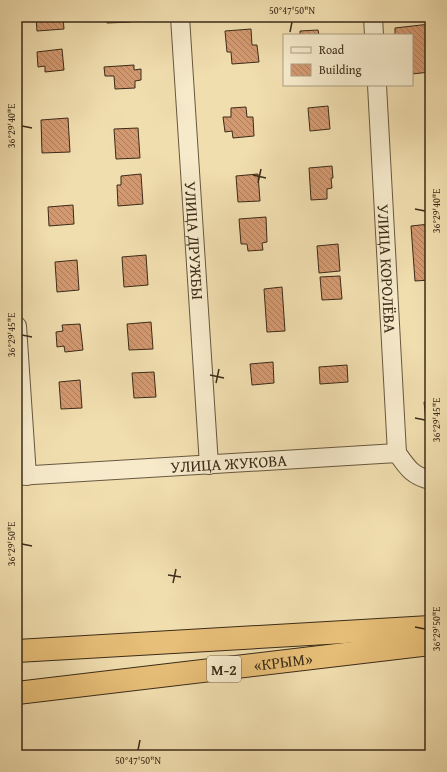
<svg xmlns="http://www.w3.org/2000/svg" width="447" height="772" viewBox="0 0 447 772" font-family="'Gentium Book Plus',serif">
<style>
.building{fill:url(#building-back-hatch);stroke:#3b2b18}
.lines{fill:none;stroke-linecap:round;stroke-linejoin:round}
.minor-casing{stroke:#68583e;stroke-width:20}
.highway-casing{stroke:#3b2b18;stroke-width:24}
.minor{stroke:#f6eacb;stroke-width:18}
.highway{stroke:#e8bf78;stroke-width:22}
.ticks{fill:none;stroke:#3b2b18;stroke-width:1.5}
.labels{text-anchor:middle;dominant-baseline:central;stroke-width:3;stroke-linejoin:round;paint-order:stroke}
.shield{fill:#f6eacb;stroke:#73644e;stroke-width:1}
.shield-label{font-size:15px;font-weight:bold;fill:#3b2b18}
.street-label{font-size:16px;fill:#3b2b18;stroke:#f6eacb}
.neatline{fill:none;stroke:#3b2b18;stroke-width:1.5}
.ticks-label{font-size:10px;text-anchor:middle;fill:#3b2b18}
</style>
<defs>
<pattern id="building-back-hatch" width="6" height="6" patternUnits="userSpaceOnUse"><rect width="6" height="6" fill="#d39970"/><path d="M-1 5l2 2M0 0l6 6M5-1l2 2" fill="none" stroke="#ac7d5b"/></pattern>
</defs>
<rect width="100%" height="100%" fill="#f1deaf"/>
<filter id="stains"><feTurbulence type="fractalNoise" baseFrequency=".005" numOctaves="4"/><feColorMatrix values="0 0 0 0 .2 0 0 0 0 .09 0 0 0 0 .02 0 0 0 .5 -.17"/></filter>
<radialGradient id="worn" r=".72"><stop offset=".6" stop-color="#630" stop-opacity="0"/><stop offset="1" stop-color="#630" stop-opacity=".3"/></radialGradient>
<path class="building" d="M36 17H63L64 29 37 31Z
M107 17H130L131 22 107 23Z
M430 24V72L412 74V35H395V28Z
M251 29 252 45H257L259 62 232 64 231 52H227L225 31Z
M318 30 319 35H300V31Z
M62 49 64 70 45 72V66L38 67 37 52Z
M134 65V70L141 69V80L135 81V88L115 89 114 76H105L104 67Z
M328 106 330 129 310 131 308 108Z
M246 107 247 117H253L254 136 233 138 232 131 225 132 223 117H231V108Z
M68 118 70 152 42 153 41 120Z
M138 128 140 158 116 159 114 129Z
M332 166 333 178H331L332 188 327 189V199L311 200 309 168Z
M141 174 143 204 118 206 117 185H121V176Z
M258 174 260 201 238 202 236 176Z
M73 205 74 224 49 226 48 207Z
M266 217 267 242 262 243 263 250 248 251 247 244H241L239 219Z
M430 224V280L415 281 411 226Z
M338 244 340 271 319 273 317 246Z
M146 255 148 285 124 287 122 257Z
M77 260 79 290 57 292 55 262Z
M340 276 342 299 322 300 320 277Z
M282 287 285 331 267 332 264 289Z
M151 322 153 349 129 350 127 324Z
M80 324 83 350 65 352 64 346 57 347 56 332 63 331 62 325Z
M273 362 274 383 252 385 250 364Z
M347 365 348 382 320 384 319 367Z
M154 372 156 397 134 398 132 373Z
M80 380 82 408 61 409 59 382Z
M424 402H430V431H427Z"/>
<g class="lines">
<g class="minor-casing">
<g id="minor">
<path id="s1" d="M180 17 209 465"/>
<path d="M373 17 374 35"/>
<path id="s2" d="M377 85 397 453"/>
<path d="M17 326 27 476"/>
<path id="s3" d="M17 476 397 453C407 467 412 476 430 480"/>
</g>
</g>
<g class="highway-casing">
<g id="highway">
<path d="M17 651 430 627"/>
<path id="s4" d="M17 693 430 644"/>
</g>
</g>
<use href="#minor" class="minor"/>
<use href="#highway" class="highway"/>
</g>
<path class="ticks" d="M290 32 292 22M22 126 32 128M253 175 266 178M258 183 261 169M415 209 425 211M22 335 32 337M210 375 224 378M216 383 219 369M415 418 425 420M22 544 32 546M168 575 181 577M173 583 176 569M415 627 425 629M138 750 140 740"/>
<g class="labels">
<rect class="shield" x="207" y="656" width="34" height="26" rx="3"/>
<g class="shield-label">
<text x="224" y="669">М-2</text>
</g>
<g class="street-label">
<text stroke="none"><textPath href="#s1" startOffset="224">УЛИЦА ДРУЖБЫ</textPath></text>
<text stroke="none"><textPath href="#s2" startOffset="184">УЛИЦА КОРОЛЁВА</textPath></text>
<text stroke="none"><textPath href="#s3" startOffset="212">УЛИЦА ЖУКОВА</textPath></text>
<text stroke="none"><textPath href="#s4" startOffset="268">«КРЫМ»</textPath></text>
</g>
</g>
<rect width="447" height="772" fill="none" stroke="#f1deaf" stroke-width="44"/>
<rect x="283" y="34" width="130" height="52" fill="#f6eacb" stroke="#ab9e83"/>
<rect x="291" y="47" width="20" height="6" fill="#f6eacb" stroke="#ab9e83"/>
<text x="319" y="54" font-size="12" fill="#3b2b18">Road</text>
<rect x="291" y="64" width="20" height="12" fill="url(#building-back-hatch)" stroke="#ab9e83"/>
<text x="319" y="74" font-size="12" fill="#3b2b18">Building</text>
<rect x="22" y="22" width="403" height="728" class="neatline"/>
<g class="ticks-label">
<text x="292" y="14">50°47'50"N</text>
<text transform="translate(11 126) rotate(-90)" y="4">36°29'40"E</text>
<text transform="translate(436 211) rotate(-90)" y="4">36°29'40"E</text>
<text transform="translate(11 335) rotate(-90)" y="4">36°29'45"E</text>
<text transform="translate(436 420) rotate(-90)" y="4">36°29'45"E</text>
<text transform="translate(11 544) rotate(-90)" y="4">36°29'50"E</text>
<text transform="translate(436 629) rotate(-90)" y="4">36°29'50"E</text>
<text x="138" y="764">50°47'50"N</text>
</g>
<rect width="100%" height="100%" filter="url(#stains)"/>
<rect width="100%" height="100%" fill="url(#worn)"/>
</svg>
